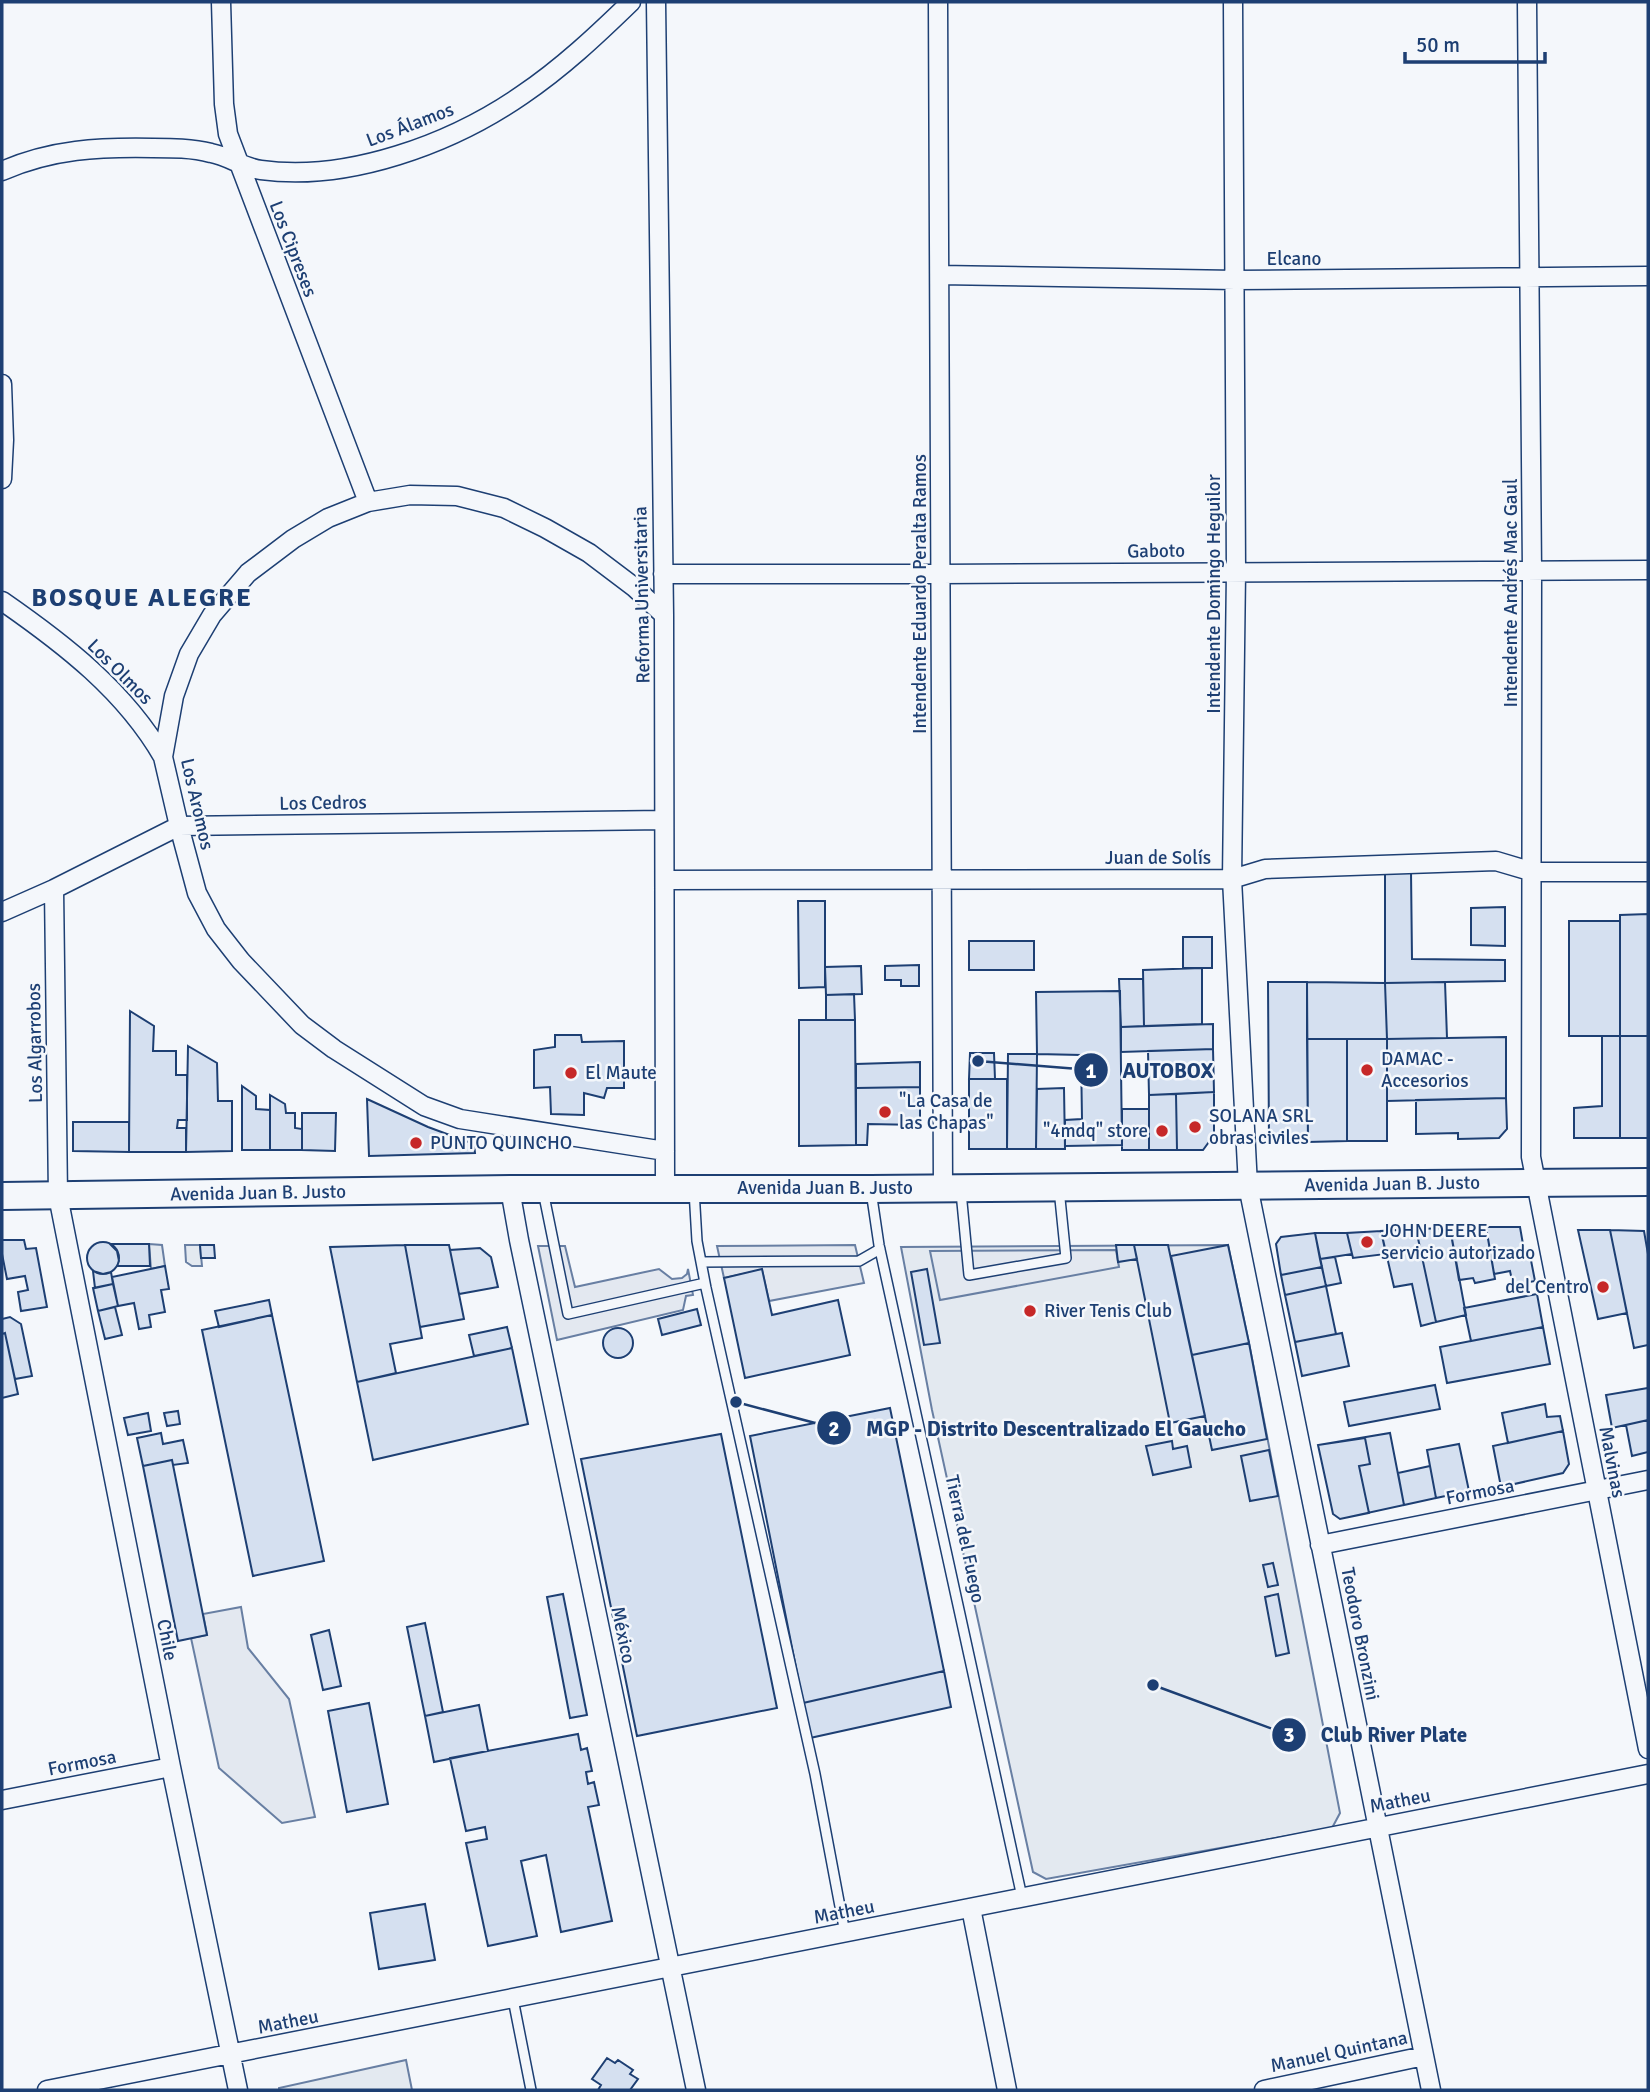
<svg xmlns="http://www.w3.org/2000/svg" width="1650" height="2092" viewBox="0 0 1650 2092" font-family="Signika,sans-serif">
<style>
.green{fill:#e3e9f0;stroke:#687fa3;stroke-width:2}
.parking{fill:#e3e8f0;stroke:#687fa3;stroke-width:2}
.building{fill:#d5e0f0;stroke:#1d3f73;stroke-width:2}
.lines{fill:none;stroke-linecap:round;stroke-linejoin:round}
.service-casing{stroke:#1d3f73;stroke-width:12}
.minor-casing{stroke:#1d3f73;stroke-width:21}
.primary-casing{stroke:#1d3f73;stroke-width:30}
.service{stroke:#f4f7fb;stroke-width:9}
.minor{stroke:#f4f7fb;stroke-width:18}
.primary{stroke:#f4f7fb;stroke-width:26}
.poi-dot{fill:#c62828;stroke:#f4f7fb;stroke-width:2.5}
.labels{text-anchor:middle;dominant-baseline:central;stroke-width:5;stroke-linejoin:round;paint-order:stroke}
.street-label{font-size:19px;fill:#1d3f73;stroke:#f4f7fb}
.poi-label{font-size:19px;fill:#1d3f73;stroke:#f4f7fb;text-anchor:start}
.district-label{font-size:26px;font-weight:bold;letter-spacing:2px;fill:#1d3f73;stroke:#f4f7fb}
.leader{fill:none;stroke:#1d3f73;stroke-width:2.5}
.callout-dot{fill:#1d3f73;stroke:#f4f7fb;stroke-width:2.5}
.mark-label{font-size:21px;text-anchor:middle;font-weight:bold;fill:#fff}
.callout-label{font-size:21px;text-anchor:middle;font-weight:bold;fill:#1d3f73;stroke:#f4f7fb;stroke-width:5;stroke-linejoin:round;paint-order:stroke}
</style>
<rect width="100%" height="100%" fill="#f4f7fb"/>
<path class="green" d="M149 1244 162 1245 165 1266 151 1269Z
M185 1245H200L202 1266H192L186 1262Z
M1228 1245 1249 1343 1340 1813 1332 1828 1046 1879 1033 1872 932 1410 901 1247Z
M406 2060 412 2090H279V2088Z"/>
<path class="parking" d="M855 1245 864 1283 769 1301 762 1270 724 1278 717 1246Z
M538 1246H565L575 1287 659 1269 672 1279 682 1278 687 1274 688 1269 693 1295 686 1296 683 1310 557 1340Z
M1116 1250 1119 1267 940 1300 930 1251Z
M241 1607 248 1648 289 1699 315 1817 282 1823 219 1768 191 1638 207 1635 203 1614Z"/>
<path class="building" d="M1411 871 1412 959 1505 960V981L1385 983V872Z
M798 901H825V987L799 988Z
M1505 907V946L1471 945V908Z
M1648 914V1036H1620V915Z
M1569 921H1620V1036H1569Z
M1183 937H1212V968H1183Z
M969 941H1034V970H969Z
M919 965V986H901V980H885V966Z
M861 966 862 994 826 995 825 967Z
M1202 968V1024L1144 1026 1143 970Z
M1119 979H1143L1144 1026 1121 1027Z
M1268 982H1307L1308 1142H1269Z
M1307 982 1385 983 1387 1039H1307Z
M1445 982 1447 1038 1387 1039 1385 983Z
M1120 991 1122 1145 1065 1146V1120L1082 1119 1081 1055 1037 1054 1036 992Z
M854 994 855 1020H826V995Z
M130 1011 154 1026 153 1051H176V1075H187V1120H178L177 1128H186V1152H129Z
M799 1020H855L856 1145 799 1146Z
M1213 1024V1049L1121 1052V1027Z
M555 1035H581L582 1042 624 1041V1088H607L604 1098 584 1093V1115L551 1114 550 1087 534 1088V1050L555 1047Z
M1602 1036H1620V1138H1574V1108L1602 1106Z
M1620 1036H1648V1138H1620Z
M1506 1037V1098L1387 1101V1039Z
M1307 1039H1347V1141L1308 1142Z
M1347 1039H1387V1141H1347Z
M188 1046 217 1063 218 1101H232V1151L186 1152Z
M1213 1049 1214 1092 1149 1095 1148 1051Z
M970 1053H994L995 1079H969Z
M1008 1054H1037L1036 1149H1007Z
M920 1062V1087L856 1088V1064Z
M969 1079H1007V1149H969Z
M242 1086 256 1096V1109L270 1110V1150H242Z
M920 1087V1125L868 1124 867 1145H856V1088Z
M1064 1088 1065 1149H1036L1037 1089Z
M1214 1092V1135L1203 1150H1177L1176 1094Z
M1176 1094 1177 1150H1149V1095Z
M270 1095 285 1104 286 1113H295V1128L302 1129V1150H270Z
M1506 1098 1507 1129 1499 1138 1458 1139V1133L1416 1134V1100Z
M367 1099 428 1127 474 1144 475 1153 369 1156Z
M1122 1109H1149V1150H1122Z
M302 1113H336L335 1151 302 1150Z
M73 1122H129V1152L73 1151Z
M1486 1227 1495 1279 1475 1283 1473 1278 1459 1280 1450 1228Z
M1486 1227H1520L1524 1250H1529L1535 1281 1513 1285 1510 1271 1494 1274Z
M1450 1228 1466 1315 1436 1322 1416 1229Z
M1416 1229 1436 1322 1421 1326 1412 1284 1394 1287 1381 1231Z
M1578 1230H1610L1627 1313 1598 1319Z
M1610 1230 1644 1231 1648 1254V1345L1634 1348Z
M1381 1231 1386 1254 1353 1258 1347 1233Z
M1315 1233 1322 1267 1281 1275 1276 1244 1281 1237Z
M1315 1233H1347L1352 1254 1320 1259Z
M2 1240H24L26 1249 36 1248 47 1307 21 1311 18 1292 28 1290 25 1276 7 1279 2 1254Z
M87 1258a16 16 0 1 1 32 0a16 16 0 1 1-32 0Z
M110 1244H149L150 1266H117L119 1261 117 1251Z
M200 1245H214L215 1258H201Z
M405 1245 422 1338 390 1344 396 1373 357 1382 330 1247Z
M405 1245H449L464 1319 420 1327Z
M1116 1245H1134L1137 1259 1118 1262Z
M1134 1245H1168L1205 1416 1170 1423Z
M1228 1245 1249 1343 1192 1355 1171 1256Z
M480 1248 491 1257 498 1287 459 1294 450 1250Z
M1335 1257 1341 1283 1326 1286 1320 1259Z
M165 1266 169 1289 161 1290 165 1312 149 1315 151 1327 139 1329 134 1303 118 1306 112 1277Z
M1322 1267 1326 1286 1285 1295 1281 1275Z
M762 1269 772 1315 838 1300 850 1355 745 1378 724 1278Z
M927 1269 940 1343 924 1345 911 1272Z
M93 1271 103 1274 111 1272 113 1284 95 1288Z
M113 1284 118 1306 98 1311 93 1288Z
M1326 1286 1336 1334 1295 1342 1285 1295Z
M1537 1294 1543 1327 1471 1341 1464 1308Z
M269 1300 272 1315 219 1327 215 1311Z
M115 1307 122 1335 105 1339 98 1311Z
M697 1309 701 1325 662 1335 658 1319Z
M272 1315 324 1561 253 1576 202 1330Z
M10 1317 21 1324 32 1376 15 1379 5 1333 2 1334V1319Z
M507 1327 512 1348 474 1356 469 1335Z
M1543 1327 1550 1364 1447 1383 1440 1347Z
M603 1343a15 15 0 1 1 30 0a15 15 0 1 1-30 0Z
M5 1333 18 1394 2 1398V1334Z
M1342 1333 1349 1366 1302 1376 1295 1342Z
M1249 1343 1267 1439 1212 1450 1192 1355Z
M512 1348 528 1424 373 1460 357 1382Z
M1435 1385 1440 1409 1349 1426 1344 1402Z
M1648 1388V1420L1612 1428 1606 1395Z
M1545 1404 1547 1417 1560 1416 1563 1431 1508 1443 1502 1413Z
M890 1408 944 1671 803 1703 750 1436Z
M178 1411 180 1424 167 1426 164 1413Z
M148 1413 151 1431 128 1435 124 1418Z
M1648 1420V1452L1632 1456 1626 1425Z
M1563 1431 1569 1464 1563 1473 1501 1487 1493 1446Z
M161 1433 163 1444 183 1440 188 1463 173 1465 172 1460 143 1466 137 1438Z
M1390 1433 1404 1505 1340 1519 1333 1514 1318 1445Z
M721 1434 777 1708 637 1736 581 1459Z
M1365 1438 1370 1464 1359 1466 1369 1513 1340 1519 1333 1514 1318 1445Z
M1172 1441 1173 1449 1187 1446 1191 1467 1153 1475 1146 1446Z
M1459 1444 1469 1491 1436 1498 1427 1450Z
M1269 1450 1278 1496 1250 1501 1241 1456Z
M172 1460 207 1635 178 1641 143 1466Z
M1430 1466 1436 1498 1404 1505 1398 1473Z
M1273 1563 1278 1585 1268 1587 1263 1565Z
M563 1594 587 1715 570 1718 547 1597Z
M1278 1594 1289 1653 1276 1656 1265 1597Z
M425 1623 443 1712 425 1716 407 1627Z
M329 1630 341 1686 323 1690 311 1635Z
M944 1671 951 1707 810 1738 803 1703Z
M369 1703 388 1804 347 1812 328 1711Z
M479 1705 488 1751 434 1762 425 1716Z
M578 1734 581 1750 587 1748 592 1771 586 1772 588 1784 594 1782 599 1805 588 1807 612 1921 561 1932 546 1855 521 1861 537 1936 488 1946 466 1843 487 1839 485 1827 466 1831 450 1758Z
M425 1904 435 1960 379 1969 370 1913Z
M607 2058 615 2063 618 2060 633 2070 630 2074 638 2079 630 2090H598L601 2085 592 2079Z"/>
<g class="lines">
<g class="service-casing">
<path id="service" d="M694 1190 697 1241 706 1288 815 1774 845 1933
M543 1191 568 1314 705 1283
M871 1191 879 1245 1022 1897
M961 1192 969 1275 1066 1258 1059 1189
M701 1262 859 1261 880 1249
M513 1999 531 2090"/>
</g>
<g class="minor-casing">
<path id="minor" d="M221 2 224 104 228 134 368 502
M656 2 664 615 665 1188
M938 2 943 1187
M1233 2 1236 572 1232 879 1248 1186 1431 2090
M1527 2 1532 572 1531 1157 1648 1749
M2 171C52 149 99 147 153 148 172 148 192 148 211 153 228 156 244 168 261 170 348 182 451 144 522 95 562 68 597 35 631 2
M940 275 1235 280 1648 276
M2 384 4 440 2 479
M663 574H941L1648 570
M2 601C64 644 125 691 163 757
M664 615 634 587 589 553 545 528 504 508 457 496 410 495 368 502 328 518 293 539 248 573 212 615 189 654 174 696 163 757 179 826 197 893 216 929 241 961 302 1025 334 1049 424 1106 460 1119 665 1151
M665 880 1232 879 1265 869 1496 861 1533 872H1648
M54 889 58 1196 171 1767 238 2090
M2 912 54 889 179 826 664 820
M510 1189 519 1240 696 2090
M1320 1545 1648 1480
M2 1800 171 1767
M971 1908 1007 2090
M47 2090 1648 1774
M1264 2090 1424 2056"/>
</g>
<g class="primary-casing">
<path id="primary" d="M2 1196 510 1189H870L1648 1182"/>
</g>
<use href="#service" class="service"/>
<use href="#minor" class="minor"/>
<use href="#primary" class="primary"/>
</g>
<g class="poi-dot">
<circle cx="1367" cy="1070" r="7"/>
<circle cx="571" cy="1073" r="7"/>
<circle cx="885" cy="1112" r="7"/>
<circle cx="1195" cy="1127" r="7"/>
<circle cx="1162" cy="1131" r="7"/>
<circle cx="416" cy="1143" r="7"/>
<circle cx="1367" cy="1242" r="7"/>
<circle cx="1603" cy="1287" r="7"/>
<circle cx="1030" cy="1311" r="7"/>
</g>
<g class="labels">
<g class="street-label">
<text transform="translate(410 125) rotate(-21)">Los Álamos</text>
<text transform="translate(293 249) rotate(69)">Los Cipreses</text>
<text x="1294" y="259">Elcano</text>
<text transform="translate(1156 551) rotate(-1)">Gaboto</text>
<text transform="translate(1511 593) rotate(-90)">Intendente Andrés Mac Gaul</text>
<text transform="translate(920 594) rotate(-90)">Intendente Eduardo Peralta Ramos</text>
<text transform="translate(1214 594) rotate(-90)">Intendente Domingo Heguilor</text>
<text transform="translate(642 595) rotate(-91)">Reforma Universitaria</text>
<text transform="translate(120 672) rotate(45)">Los Olmos</text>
<text transform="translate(323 803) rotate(-1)">Los Cedros</text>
<text transform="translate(197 804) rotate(77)">Los Aromos</text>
<text x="1158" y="858">Juan de Solís</text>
<text transform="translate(35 1043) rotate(-91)">Los Algarrobos</text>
<text transform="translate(1392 1184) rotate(-1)">Avenida Juan B. Justo</text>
<text x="825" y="1188">Avenida Juan B. Justo</text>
<text transform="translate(258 1193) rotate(-1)">Avenida Juan B. Justo</text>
<text transform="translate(1612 1462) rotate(79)">Malvinas</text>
<text transform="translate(1480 1492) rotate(-11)">Formosa</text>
<text transform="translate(965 1539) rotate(78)">Tierra del Fuego</text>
<text transform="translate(1360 1634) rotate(79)">Teodoro Bronzini</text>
<text transform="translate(623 1635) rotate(78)">México</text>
<text transform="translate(167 1640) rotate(79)">Chile</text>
<text transform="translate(82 1763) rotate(-11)">Formosa</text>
<text transform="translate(1400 1801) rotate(-11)">Matheu</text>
<text transform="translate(844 1912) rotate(-11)">Matheu</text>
<text transform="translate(288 2022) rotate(-11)">Matheu</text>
<text transform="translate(1339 2052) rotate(-12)">Manuel Quintana</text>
</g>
<g class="poi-label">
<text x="1381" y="1059">DAMAC -<tspan x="1381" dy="22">Accesorios</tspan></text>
<text x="585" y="1073">El Maute</text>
<text x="899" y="1101">"La Casa de<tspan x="899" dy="22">las Chapas"</tspan></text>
<text x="1209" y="1116">SOLANA SRL<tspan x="1209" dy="22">obras civiles</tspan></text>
<text x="1148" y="1131" text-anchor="end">"4mdq" store</text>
<text x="430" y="1143">PUNTO QUINCHO</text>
<text x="1381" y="1231">JOHN DEERE<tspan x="1381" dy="22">servicio autorizado</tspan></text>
<text x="1589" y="1287" text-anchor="end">del Centro</text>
<text x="1044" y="1311">River Tenis Club</text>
</g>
<g class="district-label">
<text x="142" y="598">BOSQUE ALEGRE</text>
</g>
</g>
<path class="leader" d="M978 1061L1091 1070M736 1402L834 1428M1153 1685L1289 1735"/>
<g class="callout-dot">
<circle cx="978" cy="1061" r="7"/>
<circle cx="736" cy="1402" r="7"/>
<circle cx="1153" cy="1685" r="7"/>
<circle cx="1091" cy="1070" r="18"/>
<circle cx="834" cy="1428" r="18"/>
<circle cx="1289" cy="1735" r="18"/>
</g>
<g class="mark-label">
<text x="1091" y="1078">1</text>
<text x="834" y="1436">2</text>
<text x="1289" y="1742">3</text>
</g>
<g class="callout-label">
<text x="1168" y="1078">AUTOBOX</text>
<text x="1056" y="1436">MGP - Distrito Descentralizado El Gaucho</text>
<text x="1394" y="1742">Club River Plate</text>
</g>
<rect width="1650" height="2092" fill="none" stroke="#1d3f73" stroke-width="7"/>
<path d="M1405 52v10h140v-10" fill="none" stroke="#1d3f73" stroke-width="3.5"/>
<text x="1416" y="52" font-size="21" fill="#1d3f73" stroke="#f4f7fb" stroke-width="5" paint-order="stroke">50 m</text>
</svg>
